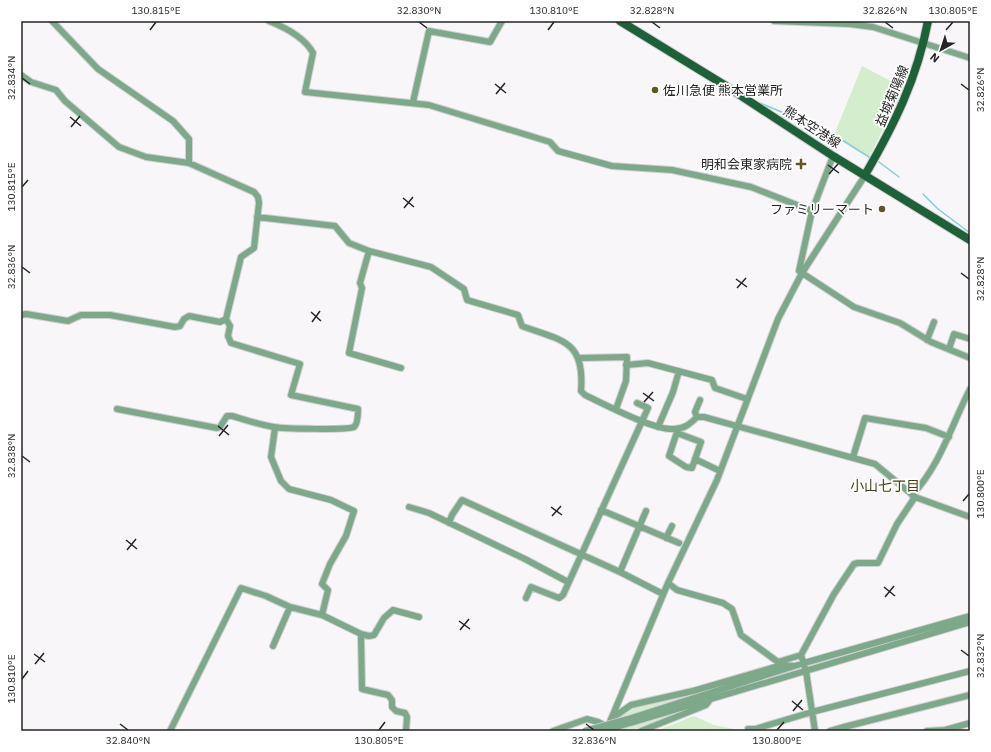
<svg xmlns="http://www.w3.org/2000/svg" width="991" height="752" viewBox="0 0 991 752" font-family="'IBM Plex Sans','Noto Sans JP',sans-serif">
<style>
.green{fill:#d4edcd}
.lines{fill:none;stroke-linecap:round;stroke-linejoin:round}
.stream{stroke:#82cde1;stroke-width:1.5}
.minor-casing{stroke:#d2d0d3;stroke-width:8}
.major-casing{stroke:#d2d0d3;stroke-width:10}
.minor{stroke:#7ea88a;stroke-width:6}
.major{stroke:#1e6138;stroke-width:8}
.minor-bridge-casing{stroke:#d2d0d3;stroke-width:8;stroke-linecap:butt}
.minor-bridge{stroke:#7ea88a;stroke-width:6}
.ticks{fill:none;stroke:#242425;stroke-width:1.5}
.poi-dot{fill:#5e5723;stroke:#fff;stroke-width:1.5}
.labels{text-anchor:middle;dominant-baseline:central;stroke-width:3.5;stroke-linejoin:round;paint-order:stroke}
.poi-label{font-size:13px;fill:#242425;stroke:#fff;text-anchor:end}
.street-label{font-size:13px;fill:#242425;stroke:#fff}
.neighbourhood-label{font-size:14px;fill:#453f15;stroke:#fff}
.neatline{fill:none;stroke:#242425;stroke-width:1.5}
.ticks-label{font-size:10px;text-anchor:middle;fill:#242425}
</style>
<rect width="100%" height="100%" fill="#f8f6f9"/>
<path class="green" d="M862 66 904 88 869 157 834 135Z
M784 668 618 719 628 711 636 707Z
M690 708 631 731 618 730Z
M694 716 714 725 744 731H656Z"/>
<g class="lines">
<path class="stream" d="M760 103 813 125 834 135 869 157
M879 162 899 177
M923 194 938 209 970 233"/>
<g class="minor-casing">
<path id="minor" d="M52 21 98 69 173 121 189 139V163
M269 21C284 27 305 38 313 53L305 92 429 105 550 142 558 151 612 166 672 170 751 187 812 211
M774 21 850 24 873 27 970 58
M21 75 31 82 56 90 65 101 119 147 146 157 189 163 254 192 258 197 259 203 254 248 241 257 226 319 230 326 228 336 231 343 300 364 291 395 358 409C358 414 358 424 354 427 348 430 283 429 274 427 260 425 246 420 232 416H227L220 427 217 428 117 409
M413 102 429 31 490 42 502 21
M833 156 812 211 799 271 854 307 900 323 931 342 970 358
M257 217 335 226 349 243 369 251 431 267 464 289 467 300 518 315 522 326C562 341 585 340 581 391L585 395C604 404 655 431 674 429 684 429 690 424 697 417H704L875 464 915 497 970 517
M369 251 360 283 362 288 349 353 401 368
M21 315 26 314 68 321 81 315H110L175 327 180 326 184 319 189 316 220 322 226 319
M927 340 934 322
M949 349 954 334 970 339
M580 358 627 357 626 381 616 409
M626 365 648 363 712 380 715 388 747 399
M697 417 695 412 700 400
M658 427 673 392 679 371
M275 428 271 457 281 481 289 489 331 500 354 511 346 536 330 564 322 584 328 590 322 615
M677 433 701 442 692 468 686 467 669 456 678 429
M853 457 865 418 926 428 949 437
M695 459 720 471
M912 495C940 466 952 424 970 389
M409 507 429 513 525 559 568 582
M601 510 679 543
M449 523 452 515 462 500 620 572 663 594
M666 538 672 526
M620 572 646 511
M668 583 677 590 723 603 732 609 741 635 778 662 801 655 806 671 815 731
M526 598 531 587 559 598 563 595 648 408 637 403
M361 634 369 636 374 635 384 618 393 610 419 617
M273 646 290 607
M801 655 834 594 854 564 858 563H878L897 524 915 497
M611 719 631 705 693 691 782 665 794 666
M628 719 804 663 970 616
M630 723 970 622
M844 727 970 695
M607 729 668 583 717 480 778 319 802 273 864 177
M748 729H755L812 712 970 671
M170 731 241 588 266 596 290 607 322 615 361 634 362 689 388 695 392 700V707L396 711 405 713 407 717 406 731
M553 731 587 719 598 722 616 731
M641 731 706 705 709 701
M830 731 844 727V731
M927 731 945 730 970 723"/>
</g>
<g class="major-casing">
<path id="major" d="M620 21 726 86 833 156 970 240
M865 175C894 125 917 79 928 21"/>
</g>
<use href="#minor" class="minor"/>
<use href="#major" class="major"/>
<g class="minor-bridge-casing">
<path id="minor-bridge" d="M585 731 628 719
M604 731 630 723"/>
</g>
<use href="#minor-bridge" class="minor-bridge"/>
</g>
<path class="ticks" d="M419 22 427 28M652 22 660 28M885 22 893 28M150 30 156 22M548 30 554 22M946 30 953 22M22 78 30 84M495 84 506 93M961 84 969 90M496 94 505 83M70 117 81 126M71 127 80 116M828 165 839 173M829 174 838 164M22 187 28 180M403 198 414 207M404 208 413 197M22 267 30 273M961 273 969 279M736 279 747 287M737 288 746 278M311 312 321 321M312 322 320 311M643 393 654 401M644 402 653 392M218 426 229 435M219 436 228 425M22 456 30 462M963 501 969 494M551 507 562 515M552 516 561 506M126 540 137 549M127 550 136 539M884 587 895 596M885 597 894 586M459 621 470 629M460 630 469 619M961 650 969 656M34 654 45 662M35 664 44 653M22 679 28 671M792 701 803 710M793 711 802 700M120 724 128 730M586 724 594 730M379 730 385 722M777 730 784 722"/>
<g class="poi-dot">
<circle cx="655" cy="90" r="4"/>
<path d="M799 158h4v4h4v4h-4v4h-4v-4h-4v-4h4z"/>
<circle cx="882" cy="209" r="4"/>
</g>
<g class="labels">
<g class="poi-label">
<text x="663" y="90" text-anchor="start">佐川急便 熊本営業所</text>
<text x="792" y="164">明和会東家病院</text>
<text x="874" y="209">ファミリーマート</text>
</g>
<g class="street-label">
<text transform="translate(892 96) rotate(-67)">益城菊陽線</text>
<text transform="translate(812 127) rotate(33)">熊本空港線</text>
</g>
<g class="neighbourhood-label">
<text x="885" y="486">小山七丁目</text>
</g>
</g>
<rect width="991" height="752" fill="none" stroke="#ffffff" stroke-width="44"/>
<g transform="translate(941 50) rotate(219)" stroke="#ffffff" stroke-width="3" paint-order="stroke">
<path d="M0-3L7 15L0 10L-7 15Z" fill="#242425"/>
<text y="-6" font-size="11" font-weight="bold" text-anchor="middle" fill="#242425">N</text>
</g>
<rect x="22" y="22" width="947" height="708" class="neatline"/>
<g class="ticks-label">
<text x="156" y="14">130.815°E</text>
<text x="419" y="14">32.830°N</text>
<text x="554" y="14">130.810°E</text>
<text x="652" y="14">32.828°N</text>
<text x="885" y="14">32.826°N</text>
<text x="953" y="14">130.805°E</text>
<text transform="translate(11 78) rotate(-90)" y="4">32.834°N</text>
<text transform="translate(980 90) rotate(-90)" y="4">32.826°N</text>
<text transform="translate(11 187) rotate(-90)" y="4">130.815°E</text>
<text transform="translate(11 267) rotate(-90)" y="4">32.836°N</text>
<text transform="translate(980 279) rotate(-90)" y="4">32.828°N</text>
<text transform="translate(11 456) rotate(-90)" y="4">32.838°N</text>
<text transform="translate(980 494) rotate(-90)" y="4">130.800°E</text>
<text transform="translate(980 656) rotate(-90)" y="4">32.832°N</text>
<text transform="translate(11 679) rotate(-90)" y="4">130.810°E</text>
<text x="128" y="744">32.840°N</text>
<text x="379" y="744">130.805°E</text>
<text x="594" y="744">32.836°N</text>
<text x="777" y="744">130.800°E</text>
</g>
</svg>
